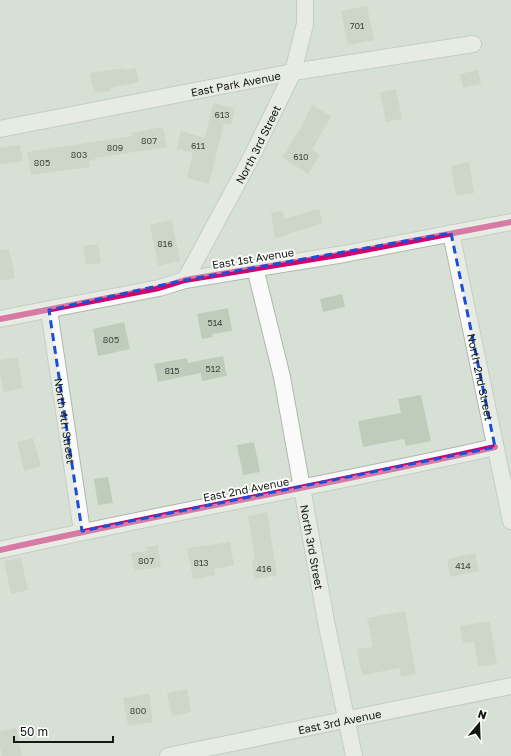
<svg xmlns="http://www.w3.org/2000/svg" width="511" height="756" viewBox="0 0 511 756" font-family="'Golos Text',sans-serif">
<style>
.building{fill:#bfccbc}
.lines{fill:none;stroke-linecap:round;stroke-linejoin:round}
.street-casing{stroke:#b0b7ae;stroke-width:18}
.street{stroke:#f9faf9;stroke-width:16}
.cycleway-casing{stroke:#fff;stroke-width:8}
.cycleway{stroke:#d6006c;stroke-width:6}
.marked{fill:none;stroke:#1d4ed8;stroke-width:3;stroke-dasharray:8 5;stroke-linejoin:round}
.labels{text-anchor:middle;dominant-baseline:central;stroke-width:3.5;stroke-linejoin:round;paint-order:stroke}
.number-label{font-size:9px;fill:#3f473c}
.street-label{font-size:11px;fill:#131911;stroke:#fff}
</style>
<rect width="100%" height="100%" fill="#d7e0d4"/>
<path class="building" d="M367 6 374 40 348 45 341 11Z
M125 68V70L136 68 139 82 110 88 111 91 94 93 90 73Z
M478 70 481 84 463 88 460 74Z
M396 89 402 119 386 122 380 92Z
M213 103 235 108 231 125 224 123 209 184 187 178 193 153 177 149 181 131 205 138Z
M312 105 331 116 312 150 320 155 308 174 282 157 300 129Z
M163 127 167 147 95 158V160L89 161 90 167 31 175 27 152 132 136 131 133Z
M20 145 23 161 0 164V148Z
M469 162 474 193 456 196 451 166Z
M319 209 323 223 287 234V236L275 238 271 213 283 211 284 219Z
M172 220 180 261 158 266 150 225Z
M98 244 101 263 86 265 83 246Z
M9 249 15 278 0 281V250Z
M342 294 345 307 323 312 320 299Z
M228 308 232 331 212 334 213 337 202 339 197 314Z
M124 322 130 349 98 356 93 329Z
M223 356 227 376 202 381 201 373 158 382 154 364 187 358 188 363Z
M18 357 23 388 4 392 0 373V360Z
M421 395 431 441 406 446 404 439 363 447 358 421 401 413 398 399Z
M33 438 41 466 24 471 17 442Z
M254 442 260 472 243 475 237 445Z
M108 477 113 503 98 505 94 479Z
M267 512 277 575 255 579 252 561 255 560 248 516Z
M230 542 234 565 214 569 215 575 193 579 187 548Z
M158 545 161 567 134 571 131 553 147 551 146 547Z
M475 553 479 571 450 577 447 559Z
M21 558 28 590 11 594 4 561Z
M405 611 416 674 401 677 400 668 362 675 357 649 373 647 367 618Z
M490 621 497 664 478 667 474 642 463 643 460 626Z
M187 689 191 712 172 716 167 693Z
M149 694 153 722 128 726 123 698Z
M16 728 22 756H2L0 746V731Z"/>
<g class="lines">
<g class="street-casing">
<g id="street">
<path id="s1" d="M0 129 293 72 473 44"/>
<path id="s2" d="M451 233 511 521"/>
<path id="s3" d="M255 268 282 377 326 621 354 756"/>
<path id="s4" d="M185 280 251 158 293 72 305 24V0"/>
<path id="s5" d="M49 310 82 531"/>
<path d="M0 319 159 288 185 280 344 254 511 222"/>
<path d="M0 550C165 513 331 484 495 447"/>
<path id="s6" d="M168 756 511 686"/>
</g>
</g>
<use href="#street" class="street"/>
<g class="cycleway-casing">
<path id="cycleway" d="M0 319 159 288 185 280 344 254 511 222
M0 550C165 513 331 484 495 447"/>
</g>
<use href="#cycleway" class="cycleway"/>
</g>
<path d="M0 0H511V756H0ZM451 233 495 447 82 531 49 310 185 280Z" fill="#d7e0d4" fill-opacity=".55" fill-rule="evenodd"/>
<path class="marked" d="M451 233 495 447 82 531 49 310 185 280Z"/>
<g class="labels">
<g class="number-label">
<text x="357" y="25">701</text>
<text x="222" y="114">613</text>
<text x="149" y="140">807</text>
<text x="198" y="145">611</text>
<text x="115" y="147">809</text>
<text x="79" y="154">803</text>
<text x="301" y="156">610</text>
<text x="42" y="162">805</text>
<text x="165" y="243">816</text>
<text x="215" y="322">514</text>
<text x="111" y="339">805</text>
<text x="213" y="368">512</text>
<text x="172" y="370">815</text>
<text x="146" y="560">807</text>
<text x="201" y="562">813</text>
<text x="463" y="565">414</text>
<text x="264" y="568">416</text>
<text x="138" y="710">800</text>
</g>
<g class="street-label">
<text stroke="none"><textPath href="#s1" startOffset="240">East Park Avenue</textPath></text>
<text stroke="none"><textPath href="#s4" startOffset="154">North 3rd Street</textPath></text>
<text transform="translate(253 258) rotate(-9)">East 1st Avenue</text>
<text stroke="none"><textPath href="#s2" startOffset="147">North 2nd Street</textPath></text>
<text stroke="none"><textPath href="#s5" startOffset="112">North 4th Street</textPath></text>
<text transform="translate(246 489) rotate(-11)">East 2nd Avenue</text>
<text stroke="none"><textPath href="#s3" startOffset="285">North 3rd Street</textPath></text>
<text stroke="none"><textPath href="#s6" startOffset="175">East 3rd Avenue</textPath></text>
</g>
</g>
<g transform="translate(479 724) rotate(19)" stroke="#ffffff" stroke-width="3" paint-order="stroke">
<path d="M0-3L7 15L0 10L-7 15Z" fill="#131911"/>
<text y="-6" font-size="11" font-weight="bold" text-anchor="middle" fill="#131911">N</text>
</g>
<path d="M14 736v6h99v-6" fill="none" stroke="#131911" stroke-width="2"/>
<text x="20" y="736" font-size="12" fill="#131911" stroke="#ffffff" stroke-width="3" paint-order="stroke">50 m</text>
</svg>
